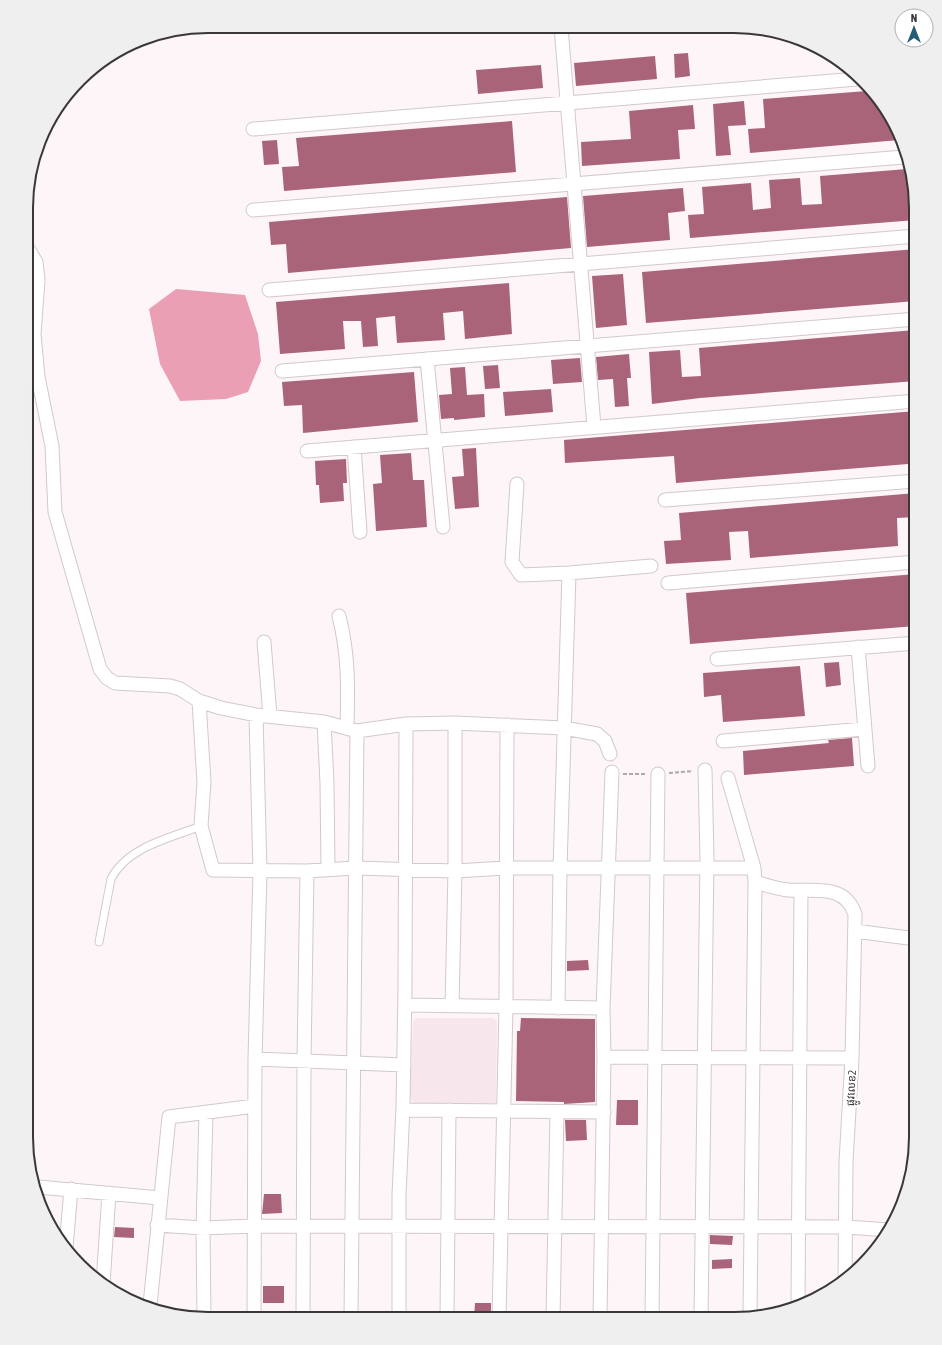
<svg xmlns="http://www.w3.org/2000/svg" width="942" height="1345" viewBox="0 0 942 1345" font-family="'Asap Condensed','Noto Sans Khmer',sans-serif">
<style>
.built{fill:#f7e6eb}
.water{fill:#ea9fb5}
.building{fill:#aa647a}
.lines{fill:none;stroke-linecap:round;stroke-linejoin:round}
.service-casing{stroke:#d1c9cb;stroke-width:9}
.minor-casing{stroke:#d1c9cb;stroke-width:15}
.path{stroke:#ada8a9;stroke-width:2;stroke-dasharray:4 2;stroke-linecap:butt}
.service{stroke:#fff;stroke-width:7}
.minor{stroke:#fff;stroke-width:13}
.labels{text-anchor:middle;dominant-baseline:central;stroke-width:4;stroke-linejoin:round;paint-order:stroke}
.street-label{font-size:11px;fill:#3a3738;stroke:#fff}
.rim{fill:none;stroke:#3a3738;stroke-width:2}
</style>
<rect width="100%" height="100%" fill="#fdf5f7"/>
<path class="built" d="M417 1018H493L497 1021 496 1102 493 1105 414 1103 410 1099 413 1022Z"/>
<path class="water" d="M176 289 245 295 258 334 261 361 248 392 226 399 180 401 160 364 149 309Z"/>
<path class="building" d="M688 53 690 76 675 78 674 54Z
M655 56 657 79 576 86 574 63Z
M541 65 543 88 478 94 476 70Z
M867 91 897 128 899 140 750 153 748 129 765 128 763 99Z
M744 101 746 125 728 126 731 155 716 156 713 104Z
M693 105 695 129 678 130 680 159 582 166 581 142 631 139 629 111Z
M512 121 516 172 284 191 282 167 299 166 296 138Z
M277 140 279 164 264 165 262 141Z
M907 169 916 208V220L690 238 688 215 704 214 702 187 751 183 753 210 771 208 769 180 800 178 802 205 822 204 820 176Z
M683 188 685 211 668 213 670 240 587 247 583 196Z
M567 197 571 248 288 273 286 244 271 245 269 222Z
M916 249V301L646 323 642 272Z
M623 274 627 325 596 328 592 276Z
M509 283 512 334 465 339 463 311 443 313 445 340 397 343 395 316 376 318 378 346 363 347 361 321H343L345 349 280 354 276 302Z
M915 330 916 381 700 398 652 404 649 352 680 350 682 377 701 376 699 348Z
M629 354 631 378H627L629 406 615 407 613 379 598 380 596 357Z
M580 358 582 382 553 384 551 360Z
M498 365 500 388 485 389 483 366Z
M465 367 467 395 484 394 485 417 454 420V418L441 419 439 395 452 394 450 368Z
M414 372 418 422 303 433 302 405 284 406 282 382Z
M551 389 553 412 505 416 503 392Z
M916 411V462L908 464 676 483 674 456 565 463 564 440Z
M476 448 479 507 455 509 452 477 464 476 462 449Z
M411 453 413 480H424L427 527 376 531 373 484 382 483 380 455Z
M346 459 347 483H343L344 501 320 503 319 485H316L315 461Z
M916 493V517L897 518 898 546 750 558 748 531 729 532 731 560 666 564 664 541 681 540 679 513Z
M916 574V626L690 644 686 593Z
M839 662 841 685 826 687 824 663Z
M800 666 805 716 723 722 721 695 704 697 703 673Z
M852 738 854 766 744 775 743 751 829 743 828 740Z
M588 960 589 970 567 971V961Z
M521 1018 595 1019V1102L564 1104V1102L516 1101 517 1031H520Z
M617 1100H638V1125H616Z
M565 1120H586L587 1140 566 1141Z
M264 1194H281L282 1213 262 1214Z
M115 1227 134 1228V1238L114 1237Z
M710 1235 733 1236 732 1245 710 1244Z
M732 1259V1268L712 1269V1260Z
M263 1286H284V1303H263Z
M475 1303H491V1318H474Z"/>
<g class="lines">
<g class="service-casing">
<path id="service" d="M99 942 111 879C127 847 170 838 201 826"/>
</g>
<g class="minor-casing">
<path id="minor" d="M561 27 594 427
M253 129 857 79
M253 210 904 157
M27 247 36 262 38 280 34 334 38 377 52 446 55 512 100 669 107 678 115 683 170 686 180 689 199 701 221 708 256 715 324 722 357 731 406 724 455 723 564 728 597 734 605 741 610 754
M269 290 916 236
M427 359 443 527
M282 371 916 319
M354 447 360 532
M307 451 916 401
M517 484 512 562 521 575 569 573 651 566
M665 500 916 481
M668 583 916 562
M339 616C349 656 348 688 347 728
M264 642 270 716
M858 647 868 766
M717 659 916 643
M199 701 204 782 201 826 213 870 307 871 355 868 455 871 506 868H754
M324 722 327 783 328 869
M723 741 864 729
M728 778 754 868 755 882 750 1315
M755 882C766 885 777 889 788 890 815 892 844 883 855 914L852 1058 846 1162 845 1280
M855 931 916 939
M405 1005 603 1008
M452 1006 455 871V723
M558 1008 560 868 569 573
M604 1057 852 1058
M255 1059 404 1065
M403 1107 406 1110 604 1112
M38 1187 160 1198
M157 1225 203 1228 254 1226 846 1227 889 1230
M66 1248 71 1189
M103 1284 109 1193
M798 1304 801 890
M150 1305 169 1117 255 1106
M204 1318 203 1228 206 1113
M254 1318 255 1059 260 871 256 715
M303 1318 304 1061 307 871
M351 1318 357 731
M399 1318V1195L403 1107 405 987 406 724
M447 1318 449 1110
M499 1318 506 1007 507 725
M553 1318 557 1112
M600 1319 604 1057 603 1008 612 772
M652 1319 658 774
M701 1319 707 858 705 770"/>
</g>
<path class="path" d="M669 773 693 771
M623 774H647"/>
<use href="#service" class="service"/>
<use href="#minor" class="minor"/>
</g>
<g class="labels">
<g class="street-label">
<text transform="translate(851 1088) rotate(-87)">ផ្លូវលេខ2</text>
</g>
</g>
<path d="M0 0H942V1345H0ZM208 33H734A175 175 0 0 1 909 208V1137A175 175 0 0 1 734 1312H208A175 175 0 0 1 33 1137V208A175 175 0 0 1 208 33Z" fill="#efefef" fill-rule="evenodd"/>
<path class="rim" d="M208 33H734A175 175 0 0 1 909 208V1137A175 175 0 0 1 734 1312H208A175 175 0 0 1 33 1137V208A175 175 0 0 1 208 33Z"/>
<g transform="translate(914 28)"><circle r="19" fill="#ffffff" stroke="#b0afaf"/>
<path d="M0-3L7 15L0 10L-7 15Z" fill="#245d77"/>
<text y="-6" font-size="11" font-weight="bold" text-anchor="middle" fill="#3a3738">N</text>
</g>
</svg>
